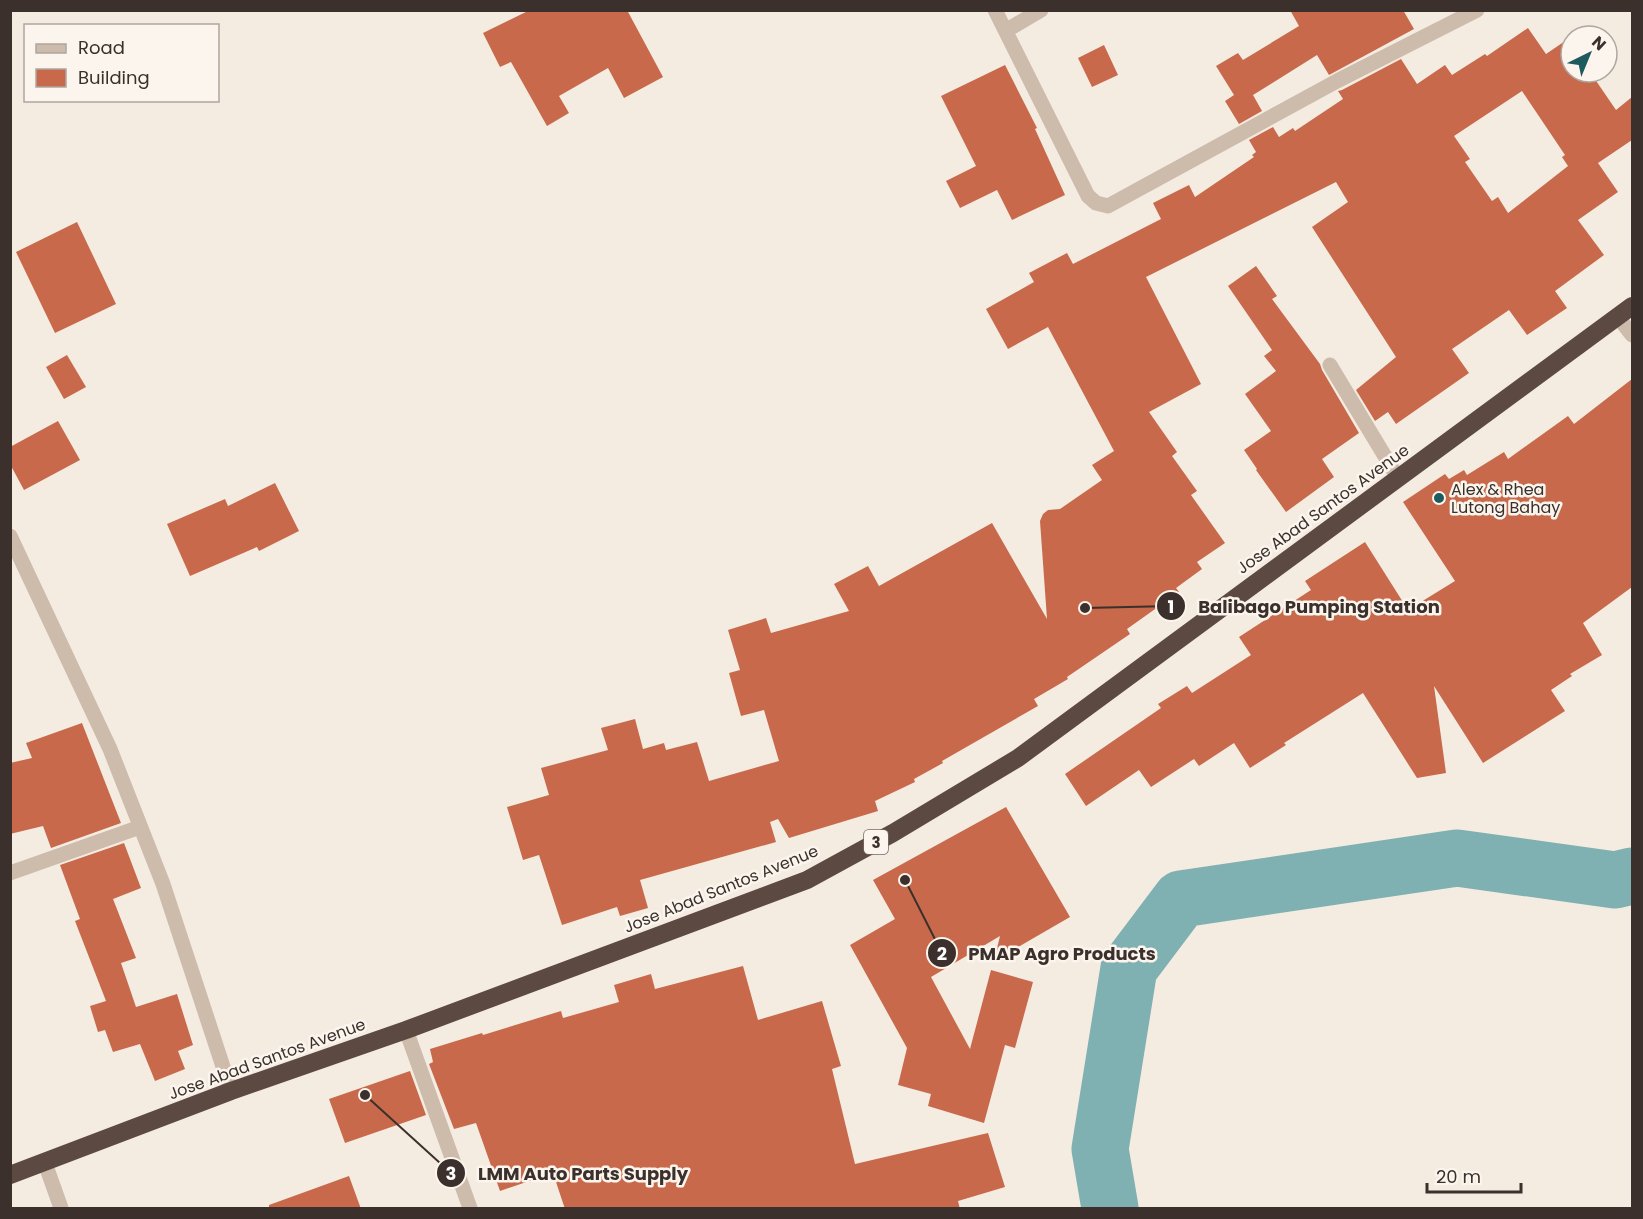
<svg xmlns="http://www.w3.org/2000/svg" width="1643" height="1219" viewBox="0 0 1643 1219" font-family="Poppins,sans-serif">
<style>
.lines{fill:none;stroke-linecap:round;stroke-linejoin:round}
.river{stroke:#7fb0b2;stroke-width:57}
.building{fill:#c8694b;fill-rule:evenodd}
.street{stroke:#cdbbac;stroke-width:15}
.highway{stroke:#5c4a42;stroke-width:18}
.poi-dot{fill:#1f5a5e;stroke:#fbf5ee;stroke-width:2}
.labels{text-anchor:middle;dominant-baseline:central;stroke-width:5;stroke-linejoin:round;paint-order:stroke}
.shield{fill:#fbf5ee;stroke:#756b66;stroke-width:1.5}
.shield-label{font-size:15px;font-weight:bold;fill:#3b302b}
.poi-label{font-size:16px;fill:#3b302b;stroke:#fbf5ee;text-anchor:start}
.street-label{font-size:16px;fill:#3b302b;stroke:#fbf5ee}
.leader{fill:none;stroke:#3b302b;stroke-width:2}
.callout-dot{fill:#3b302b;stroke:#fbf5ee;stroke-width:2}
.mark-label{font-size:18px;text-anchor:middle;font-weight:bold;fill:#fff}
.callout-label{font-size:18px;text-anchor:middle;font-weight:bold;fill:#3b302b;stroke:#fbf5ee;stroke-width:5;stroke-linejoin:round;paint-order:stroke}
</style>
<rect width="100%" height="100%" fill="#f4ebe1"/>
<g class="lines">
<path class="river" d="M1110 1208 1100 1149 1129 968 1181 899 1457 858 1615 880 1632 876"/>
</g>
<path class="building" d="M530 10H627L663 77 624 98 608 68 559 96 569 113 547 126 511 62 500 67 483 33Z
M1290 10H1403L1414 29 1329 75 1317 55 1253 95 1262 111 1239 124 1225 101 1234 95 1216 66 1238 53 1243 60 1299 26Z
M1528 28 1546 54 1571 37V72H1590L1616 110 1632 97V140L1598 163 1618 192 1578 220 1604 255 1555 291 1567 308 1527 335 1509 310 1452 349 1469 373 1396 424 1388 412 1375 421 1356 390 1396 357 1312 227 1348 202 1336 182 1146 277 1201 384 1149 412 1177 452 1172 456 1197 491 1191 495 1225 543 1197 562 1202 569 1176 588 1179 592 1127 629 1130 634 1067 677 1068 679 1034 699 1038 706 942 761 943 763 914 779 915 782 875 801 878 811 789 838 778 819 770 822 776 842 640 880 648 908 620 916 617 907 562 925 539 855 523 860 507 807 549 795 541 768 608 750 601 728 635 719 643 749 664 743 666 750 697 742 709 781 779 761 764 710 741 716 729 673 740 670 728 630 766 618 771 633 849 611 834 584 868 566 879 586 992 523 1047 619 1040 521 1043 514 1048 510 1060 509 1102 480 1092 465 1114 451 1048 327 1008 349 986 309 1034 282 1029 273 1067 253 1073 264 1161 219 1153 203 1189 185 1195 197 1254 157 1252 155 1256 152 1249 140 1273 127 1279 137 1293 128 1295 131 1343 99 1338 91 1342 90 1401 59 1417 84 1445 65 1452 75 1485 54 1487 56ZM1522 91 1565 155 1562 157 1568 166 1508 213 1498 197 1492 201 1465 162 1470 159 1454 136Z
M1104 45 1118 75 1092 87 1078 58Z
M1005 65 1037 128 1035 129 1065 195 1012 220 997 190 960 208 946 181 976 166 941 96Z
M77 222 116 304 55 333 16 252Z
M1256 266 1277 296 1272 299 1320 364 1322 370 1359 433 1322 459 1334 477 1286 512 1256 470 1257 469 1244 450 1271 431 1245 394 1276 371 1264 356 1272 350 1228 286Z
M67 355 86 387 64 399 46 367Z
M1632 379V587L1583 623 1602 655 1570 674 1572 676 1551 690 1565 711 1483 763 1434 686 1446 773 1417 778 1363 693 1284 743 1286 745 1250 768 1234 743 1199 766 1194 759 1151 787 1139 770 1086 806 1065 774 1161 708 1158 704 1187 686 1192 693 1251 655 1239 637 1311 590 1305 581 1365 542 1408 610 1455 581 1403 502 1445 474 1449 479 1464 470 1467 475 1504 452 1508 459 1568 416 1574 424Z
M58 421 80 460 24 490 10 464V447Z
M275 483 299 531 259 551 257 547 190 576 167 524 225 499 228 506Z
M82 723 121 823 51 848 43 826 10 834V763L32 758 26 743Z
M1006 807 1070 917 994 961 1000 936 931 977 970 1049 991 970 1033 982 1015 1048 1005 1045 984 1123 928 1106 931 1094 898 1085 907 1048 850 945 895 919 873 880Z
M124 843 141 888 113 899 136 958 121 963 136 1007 177 994 193 1045 178 1051 185 1069 155 1081 140 1044 113 1052 105 1030 98 1032 90 1006 106 1001 75 921 80 919 60 865Z
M743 966 758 1020 822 1001 841 1066 832 1069 855 1164 988 1133 1005 1187 958 1201 960 1209H565L553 1173 500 1191 476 1123 454 1129 429 1064 433 1062 430 1049 482 1033 483 1035 561 1011 563 1018 619 1002 614 985 651 974 655 989Z
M410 1071 426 1115 345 1143 329 1099Z
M349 1176 361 1209H269V1205Z"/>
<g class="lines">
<path class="street" d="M995 10 1088 196 1096 203 1108 206 1337 81 1477 10
M1007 30 1041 10
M1618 317 1632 335
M1330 365 1398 478
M10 536 110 749 163 884 231 1091
M10 873 140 827
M406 1030 470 1208
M45 1163 61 1208"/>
<path class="highway" d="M10 1175 231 1091 406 1030 807 880 893 833 1018 758 1632 306"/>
</g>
<circle class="poi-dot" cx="1439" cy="498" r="6"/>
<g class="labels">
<rect class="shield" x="864" y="830" width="24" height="24" rx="4.5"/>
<g class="shield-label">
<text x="876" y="842">3</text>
</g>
<g class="poi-label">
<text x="1451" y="489">Alex &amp; Rhea<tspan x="1451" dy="18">Lutong Bahay</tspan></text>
</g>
<g class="street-label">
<text transform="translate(1323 509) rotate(-36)">Jose Abad Santos Avenue</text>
<text transform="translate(721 889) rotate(-22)">Jose Abad Santos Avenue</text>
<text transform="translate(267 1059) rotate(-20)">Jose Abad Santos Avenue</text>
</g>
</g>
<path class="leader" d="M1085 608L1171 606M905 880L942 953M365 1095L451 1173"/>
<g class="callout-dot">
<circle cx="1085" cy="608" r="6"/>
<circle cx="905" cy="880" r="6"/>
<circle cx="365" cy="1095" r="6"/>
<circle cx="1171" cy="606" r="15"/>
<circle cx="942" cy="953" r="15"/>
<circle cx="451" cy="1173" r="15"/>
</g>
<g class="mark-label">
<text x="1171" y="613">1</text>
<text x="942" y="960">2</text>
<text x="451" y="1180">3</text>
</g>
<g class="callout-label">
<text x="1319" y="613">Balibago Pumping Station</text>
<text x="1062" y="960">PMAP Agro Products</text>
<text x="583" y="1180">LMM Auto Parts Supply</text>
</g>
<rect width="1643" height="1219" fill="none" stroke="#3b302b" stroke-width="24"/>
<rect x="24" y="24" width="195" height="78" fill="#fbf5ee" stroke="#aea6a0" stroke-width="1.5"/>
<rect x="36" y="44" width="30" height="9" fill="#cdbbac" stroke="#aea6a0" stroke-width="1.5"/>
<text x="78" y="54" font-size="18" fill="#3b302b">Road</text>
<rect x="36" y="69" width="30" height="18" fill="#c8694b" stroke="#aea6a0" stroke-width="1.5"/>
<text x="78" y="84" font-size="18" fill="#3b302b">Building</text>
<g transform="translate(1589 54) rotate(43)"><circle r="28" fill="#fbf5ee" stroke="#aea6a0" stroke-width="1.5"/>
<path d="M0-4.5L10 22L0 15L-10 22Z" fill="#1f5a5e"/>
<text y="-9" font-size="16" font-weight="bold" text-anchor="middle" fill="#3b302b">N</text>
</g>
<path d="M1427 1183v9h94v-9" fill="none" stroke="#3b302b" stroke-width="3"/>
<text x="1436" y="1183" font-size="18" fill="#3b302b" stroke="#fbf5ee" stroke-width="4.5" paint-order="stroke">20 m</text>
</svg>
